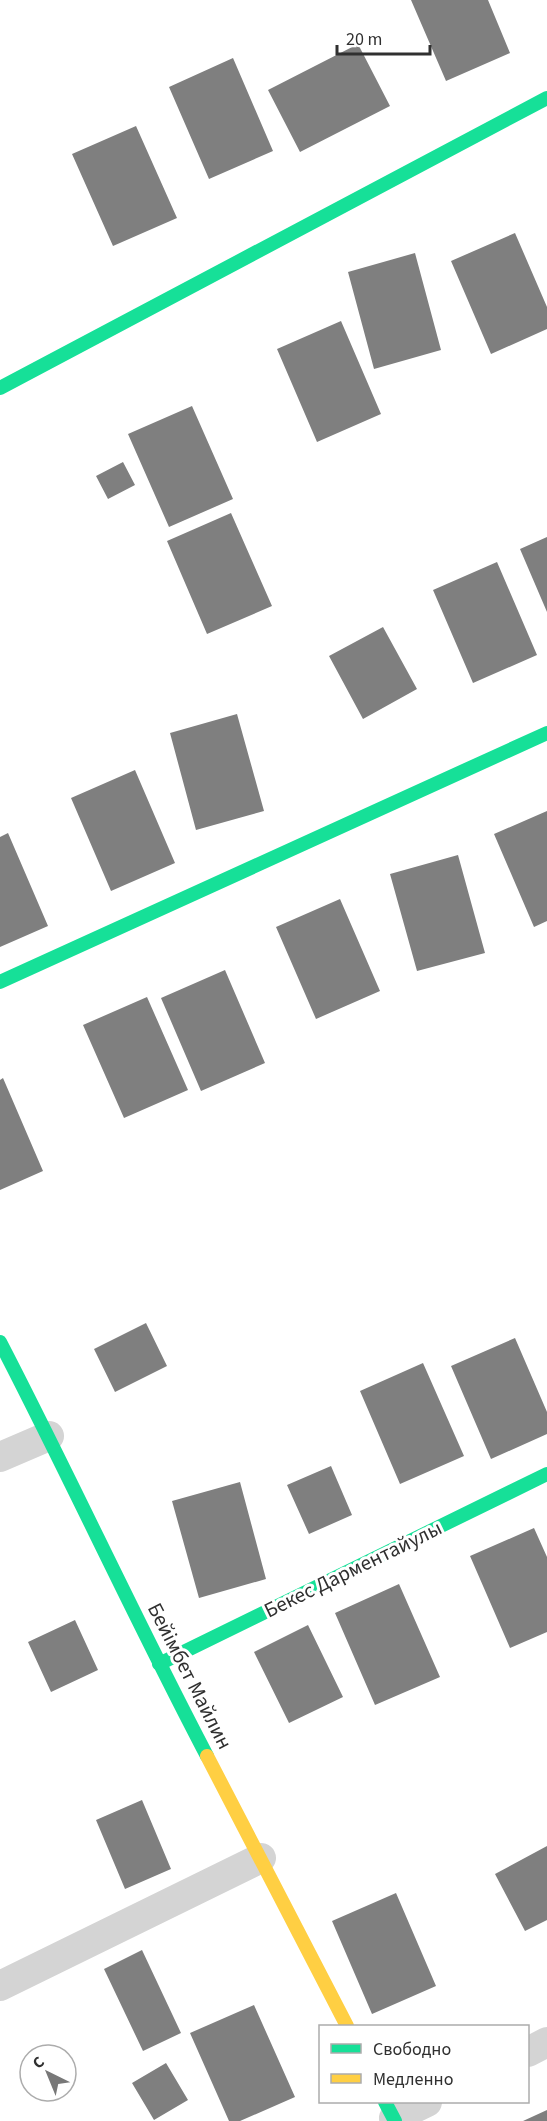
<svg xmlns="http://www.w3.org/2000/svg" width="547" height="2121" viewBox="0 0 547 2121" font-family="'Source Sans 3',sans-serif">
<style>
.building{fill:#7f7f7f}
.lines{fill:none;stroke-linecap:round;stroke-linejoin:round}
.street{stroke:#d4d4d4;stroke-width:30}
.fast{stroke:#16e098;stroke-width:14}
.slow{stroke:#ffcf43;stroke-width:14}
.labels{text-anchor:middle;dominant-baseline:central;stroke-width:6;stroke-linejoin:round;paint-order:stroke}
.street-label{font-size:21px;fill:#303030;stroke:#fff}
</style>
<rect width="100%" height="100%" fill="#fff"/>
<path class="building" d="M411 0H488L510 53 446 81Z
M358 44 390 106 300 152 268 90Z
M233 58 273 151 209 179 169 87Z
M136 126 177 218 113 246 72 154Z
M515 233 547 307V329L491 354 451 261Z
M415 253 441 350 374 369 348 272Z
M341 321 381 414 317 442 277 349Z
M192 406 233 499 169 527 128 434Z
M123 462 135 485 108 499 96 476Z
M231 513 272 606 207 634 167 541Z
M547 537V612L520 549Z
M497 562 537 655 473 683 433 590Z
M383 627 417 689 363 719 329 656Z
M237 714 264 811 196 830 170 733Z
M135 770 175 863 111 891 71 798Z
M547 811V921L534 927 494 834Z
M8 833 48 926 0 947V837Z
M458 855 485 953 417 971 390 874Z
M340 899 380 991 316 1019 276 927Z
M225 970 265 1063 201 1091 161 998Z
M147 997 188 1090 124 1118 83 1025Z
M3 1078 43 1171 0 1190V1080Z
M146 1323 167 1366 115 1392 94 1349Z
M515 1338 547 1412V1434L491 1459 451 1366Z
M423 1363 464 1456 400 1484 360 1391Z
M331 1466 352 1515 309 1534 287 1485Z
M240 1482 266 1579 199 1598 172 1501Z
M534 1528 547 1557V1632L510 1648 470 1556Z
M399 1584 440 1677 375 1705 335 1613Z
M75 1620 98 1670 51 1692 28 1642Z
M308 1625 343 1697 289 1723 254 1652Z
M142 1800 171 1869 125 1889 96 1820Z
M547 1846V1920L525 1931 495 1874Z
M396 1893 436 1986 372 2014 332 1921Z
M142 1950 181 2033 143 2051 104 1969Z
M254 2005 295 2097 240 2121H229L190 2033Z
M166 2063 188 2100 154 2120 132 2083Z
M547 2110V2121H523Z"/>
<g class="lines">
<path class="street" d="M0 1457 49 1436
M0 1986 261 1858
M528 2052 547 2042
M394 2118 427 2102"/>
<path class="fast" d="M0 388 547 98
M0 982 547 733
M0 1342C71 1479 135 1619 207 1756
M159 1664 547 1474
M385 2102 395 2121"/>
<path class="slow" d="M207 1756 347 2026"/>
</g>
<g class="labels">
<g class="street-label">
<text transform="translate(353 1569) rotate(-26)">Бекес Дарментайулы</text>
<text transform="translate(190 1676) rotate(63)">Бейімбет Майлин</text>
</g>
</g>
<rect x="319" y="2025" width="210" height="78" fill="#ffffff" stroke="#acacac" stroke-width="1.5"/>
<rect x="331" y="2044" width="30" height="9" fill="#16e098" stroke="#acacac" stroke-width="1.5"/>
<text x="373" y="2055" font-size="18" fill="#303030">Свободно</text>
<rect x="331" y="2074" width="30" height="9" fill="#ffcf43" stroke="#acacac" stroke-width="1.5"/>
<text x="373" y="2085" font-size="18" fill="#303030">Медленно</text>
<g transform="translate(48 2073) rotate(317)"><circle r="28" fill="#ffffff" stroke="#acacac" stroke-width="1.5"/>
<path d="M0-4.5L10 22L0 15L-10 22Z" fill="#787878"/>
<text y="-9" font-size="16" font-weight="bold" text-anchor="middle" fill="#303030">С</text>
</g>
<path d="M337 45v9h93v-9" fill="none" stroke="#303030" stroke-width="3"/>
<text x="346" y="45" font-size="18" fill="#303030" stroke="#ffffff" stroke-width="4.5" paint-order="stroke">20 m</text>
</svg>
